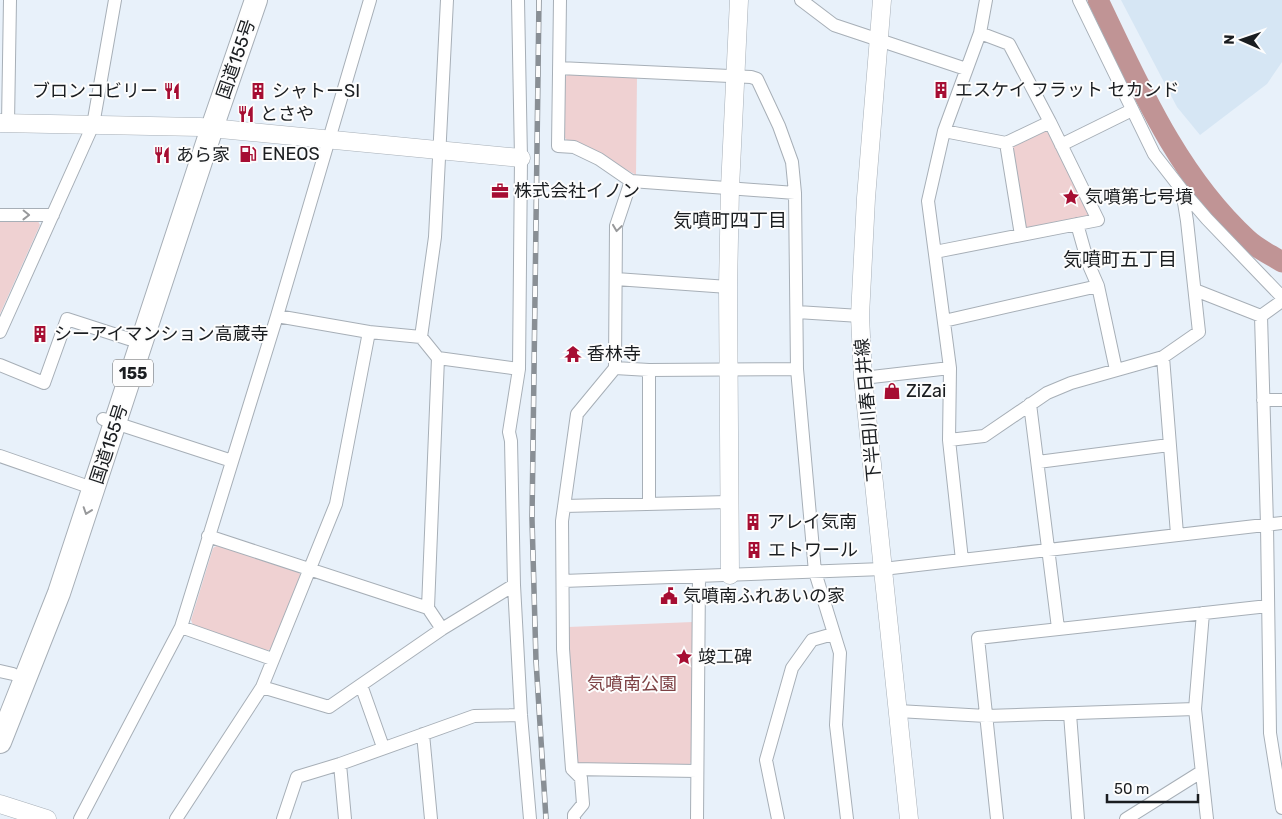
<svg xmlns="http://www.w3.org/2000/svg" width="1282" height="819" viewBox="0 0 1282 819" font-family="Rubik,'Noto Sans JP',sans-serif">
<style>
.built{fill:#d6e6f4}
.green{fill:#efd1d2}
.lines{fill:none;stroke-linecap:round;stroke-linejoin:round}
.river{stroke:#c09495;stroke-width:21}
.street-casing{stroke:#a7afb7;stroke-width:14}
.secondary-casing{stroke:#a7afb7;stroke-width:19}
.highway-casing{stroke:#a7afb7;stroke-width:24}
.street{stroke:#fff;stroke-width:12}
.secondary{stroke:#fff;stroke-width:18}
.highway{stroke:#fff;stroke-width:22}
.rail-casing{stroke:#898f95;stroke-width:5.5}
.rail{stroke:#fdfdfd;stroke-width:4;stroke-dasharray:11;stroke-linecap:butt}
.oneway{stroke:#98999b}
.labels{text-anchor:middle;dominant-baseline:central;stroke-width:4;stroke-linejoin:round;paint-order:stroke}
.shield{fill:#fdfdfd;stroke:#5e6062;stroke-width:1}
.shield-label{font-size:16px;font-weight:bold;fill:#1a1d20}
.street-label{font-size:18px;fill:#1a1d20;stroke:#fdfdfd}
.poi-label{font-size:18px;fill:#1a1d20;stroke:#fdfdfd;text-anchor:start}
.park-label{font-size:18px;fill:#7d4144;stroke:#fdfdfd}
.neighbourhood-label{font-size:19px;fill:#1a1d20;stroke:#fdfdfd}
</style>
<rect width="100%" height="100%" fill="#e8f1fa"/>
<path class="built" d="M1121 0H1282V62L1267 84 1200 135 1177 107Z"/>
<path class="green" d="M569 74 637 77 636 175 577 142H569L565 138V77Z
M1044 131 1049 133 1089 213 1087 218 1025 230 1011 151 1014 146Z
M0 220 38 221 40 225 0 314Z
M218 545 298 571 301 576 272 648 267 651 193 625 191 620 213 548Z
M693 622 691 762 688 766 580 765 576 761 568 627Z"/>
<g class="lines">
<path class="river" d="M1098 0C1138 83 1177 175 1247 239 1256 248 1271 255 1282 262"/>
<g class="street-casing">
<path id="street" d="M518 0 521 158 519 369 509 432 511 441 514 585 521 715 530 819
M560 0 558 146 574 147 599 159 631 181 795 193
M801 0 834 25 966 69
M1079 0 1154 154 1182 190 1207 219 1282 297
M559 68 751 77 757 79 779 126 792 162 795 193 797 369 815 572 840 653 836 725 847 819
M8 123 10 0
M944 131 1006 143 1050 122
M1006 143 1021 235
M1061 145 1132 110
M0 215H53
M1077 224 1088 263 1098 286
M935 252 1098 220 1050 122 1009 44 980 33
M616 279 728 287
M1195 290 1261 316 1267 525 1270 733 1282 808
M797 312 860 316
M277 316 369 332 421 337 438 358 519 369
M1261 316 1282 301
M944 321 1098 286 1116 370
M0 332 93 125 115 0
M421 337 435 237 447 0
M1163 357 1177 534
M0 365 44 383 67 319 129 339
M615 368 649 370 797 369
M863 378 950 368
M1263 400H1282
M1030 404 1058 628
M103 419 232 461
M949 440 984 436 1047 393 1071 383 1163 357 1199 332 1187 221 1182 190
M0 456 95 489
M1038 462 1169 445
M649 504V370
M564 506 729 502
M208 536 428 608 442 629
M962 560 949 440 950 368 928 201 944 131 980 33 986 0
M563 581 883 569 1282 523
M428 608 438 358
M1203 613 1195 709 1207 819
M181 627 272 659
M0 671 13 674
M361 685 383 747
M262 687 329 707 442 629 514 585
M898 711 986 716 1195 709
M1070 714 1078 819
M423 734 431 819
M340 764 345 819
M572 769 697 771
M80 819 181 627 277 316 370 0
M176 819 262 687 336 504 369 332
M283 819 297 777 340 764 474 716 521 715
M574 819V815L583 804 581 778 572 769 563 649 562 521 577 414 615 368 616 226 631 181
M697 819 699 577
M778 819 766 760 792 668 812 640 833 634
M997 819 978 638 1268 606
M1126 819 1201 772"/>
</g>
<g class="secondary-casing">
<path id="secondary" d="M882 0 866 198 860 316 863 378 909 819
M0 123 200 127 521 158
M730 575 728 287 730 188 739 0
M0 804 47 819"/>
</g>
<g class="highway-casing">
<path id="highway" d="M0 742 59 593 212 128 256 0"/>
</g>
<use href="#street" class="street"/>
<use href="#secondary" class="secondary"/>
<use href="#highway" class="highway"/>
<g class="rail-casing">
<path id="rail" d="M539 0 532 519 536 661 546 819"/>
</g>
<use href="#rail" class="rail"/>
</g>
<defs><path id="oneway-chevron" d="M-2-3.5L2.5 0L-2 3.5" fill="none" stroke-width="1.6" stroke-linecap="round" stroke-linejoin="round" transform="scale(1.25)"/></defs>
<g class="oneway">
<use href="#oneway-chevron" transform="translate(26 215) rotate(1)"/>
<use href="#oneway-chevron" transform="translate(617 228) rotate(98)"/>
<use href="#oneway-chevron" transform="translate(87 511) rotate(109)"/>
</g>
<defs>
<g id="building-bare" transform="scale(1.35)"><path d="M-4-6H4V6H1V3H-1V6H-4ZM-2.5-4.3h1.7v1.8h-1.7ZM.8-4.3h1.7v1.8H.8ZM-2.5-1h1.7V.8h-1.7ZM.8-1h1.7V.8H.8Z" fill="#a60d32" stroke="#fdfdfd" stroke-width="2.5" paint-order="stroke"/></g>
<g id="restaurant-bare" transform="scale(1.35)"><path d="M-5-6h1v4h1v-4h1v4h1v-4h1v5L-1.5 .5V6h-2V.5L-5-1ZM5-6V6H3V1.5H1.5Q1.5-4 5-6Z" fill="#a60d32" stroke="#fdfdfd" stroke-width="2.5" paint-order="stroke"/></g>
<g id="fuel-bare" transform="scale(1.35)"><path d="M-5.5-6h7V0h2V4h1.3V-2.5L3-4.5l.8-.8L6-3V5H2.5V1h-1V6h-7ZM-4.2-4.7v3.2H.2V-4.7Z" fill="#a60d32" stroke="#fdfdfd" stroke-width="2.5" paint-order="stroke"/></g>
<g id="office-bare" transform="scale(1.35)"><path d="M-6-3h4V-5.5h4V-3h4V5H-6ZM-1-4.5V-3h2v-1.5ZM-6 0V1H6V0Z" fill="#a60d32" stroke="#fdfdfd" stroke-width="2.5" paint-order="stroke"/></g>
<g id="sight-bare" transform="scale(1.35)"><path d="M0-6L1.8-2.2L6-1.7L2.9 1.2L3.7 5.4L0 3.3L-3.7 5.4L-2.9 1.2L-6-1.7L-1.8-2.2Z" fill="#a60d32" stroke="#fdfdfd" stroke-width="2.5" paint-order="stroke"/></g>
<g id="temple-bare" transform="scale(1.35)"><path d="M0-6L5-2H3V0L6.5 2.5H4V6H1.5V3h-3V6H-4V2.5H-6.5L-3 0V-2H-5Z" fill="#a60d32" stroke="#fdfdfd" stroke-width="2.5" paint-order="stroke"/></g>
<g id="shop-bare" transform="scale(1.35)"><path d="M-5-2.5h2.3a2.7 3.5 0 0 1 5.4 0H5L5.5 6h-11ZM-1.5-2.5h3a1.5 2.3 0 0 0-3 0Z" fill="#a60d32" stroke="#fdfdfd" stroke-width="2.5" paint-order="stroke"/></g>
<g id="civic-bare" transform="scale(1.35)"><path d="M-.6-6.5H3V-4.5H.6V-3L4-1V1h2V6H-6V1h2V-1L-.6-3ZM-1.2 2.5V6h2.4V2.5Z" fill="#a60d32" stroke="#fdfdfd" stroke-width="2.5" paint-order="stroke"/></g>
</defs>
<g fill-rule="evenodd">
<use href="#building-bare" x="941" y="90"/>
<use href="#restaurant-bare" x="172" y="91"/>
<use href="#building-bare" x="258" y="91"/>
<use href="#restaurant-bare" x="246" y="114"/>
<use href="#fuel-bare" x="248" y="154"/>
<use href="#restaurant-bare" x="162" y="155"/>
<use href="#office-bare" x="500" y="191"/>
<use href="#sight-bare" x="1071" y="197"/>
<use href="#building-bare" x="40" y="334"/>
<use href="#temple-bare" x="573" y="354"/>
<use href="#shop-bare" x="892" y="391"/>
<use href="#building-bare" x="753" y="522"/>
<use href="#building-bare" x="754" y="550"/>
<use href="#civic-bare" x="669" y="596"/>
<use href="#sight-bare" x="684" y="657"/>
</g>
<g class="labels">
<rect class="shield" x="113" y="359.5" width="40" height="27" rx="4"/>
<g class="shield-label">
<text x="133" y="373">155</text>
</g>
<g class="street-label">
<text transform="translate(236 59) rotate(-71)">国道155号</text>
<text transform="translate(868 410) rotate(-95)">下半田川春日井線</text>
<text transform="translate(109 444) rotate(-72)">国道155号</text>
</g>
<g class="poi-label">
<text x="955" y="90">エスケイ フラット セカンド</text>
<text x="158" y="91" text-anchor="end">ブロンコビリー</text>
<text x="272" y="91">シャトーSI</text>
<text x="260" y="114">とさや</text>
<text x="262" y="154">ENEOS</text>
<text x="176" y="155">あら家</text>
<text x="514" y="191">株式会社イノン</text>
<text x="1085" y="197">気噴第七号墳</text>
<text x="54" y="334">シーアイマンション高蔵寺</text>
<text x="587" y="354">香林寺</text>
<text x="906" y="391">ZiZai</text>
<text x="767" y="522">アレイ気南</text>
<text x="768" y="550">エトワール</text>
<text x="683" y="596">気噴南ふれあいの家</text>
<text x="698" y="657">竣工碑</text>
</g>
<g class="park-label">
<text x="632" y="684">気噴南公園</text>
</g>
<g class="neighbourhood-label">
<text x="730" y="220">気噴町四丁目</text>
<text x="1120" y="259">気噴町五丁目</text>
</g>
</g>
<g transform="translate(1242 40) rotate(272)" stroke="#fdfdfd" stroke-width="4" paint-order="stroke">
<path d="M0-4L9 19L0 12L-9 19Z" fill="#1a1d20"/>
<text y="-8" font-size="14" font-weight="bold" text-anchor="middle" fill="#1a1d20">N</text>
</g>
<path d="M1107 794v8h91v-8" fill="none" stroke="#1a1d20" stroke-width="2.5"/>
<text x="1114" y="794" font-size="15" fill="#1a1d20" stroke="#fdfdfd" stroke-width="4" paint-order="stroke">50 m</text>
</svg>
